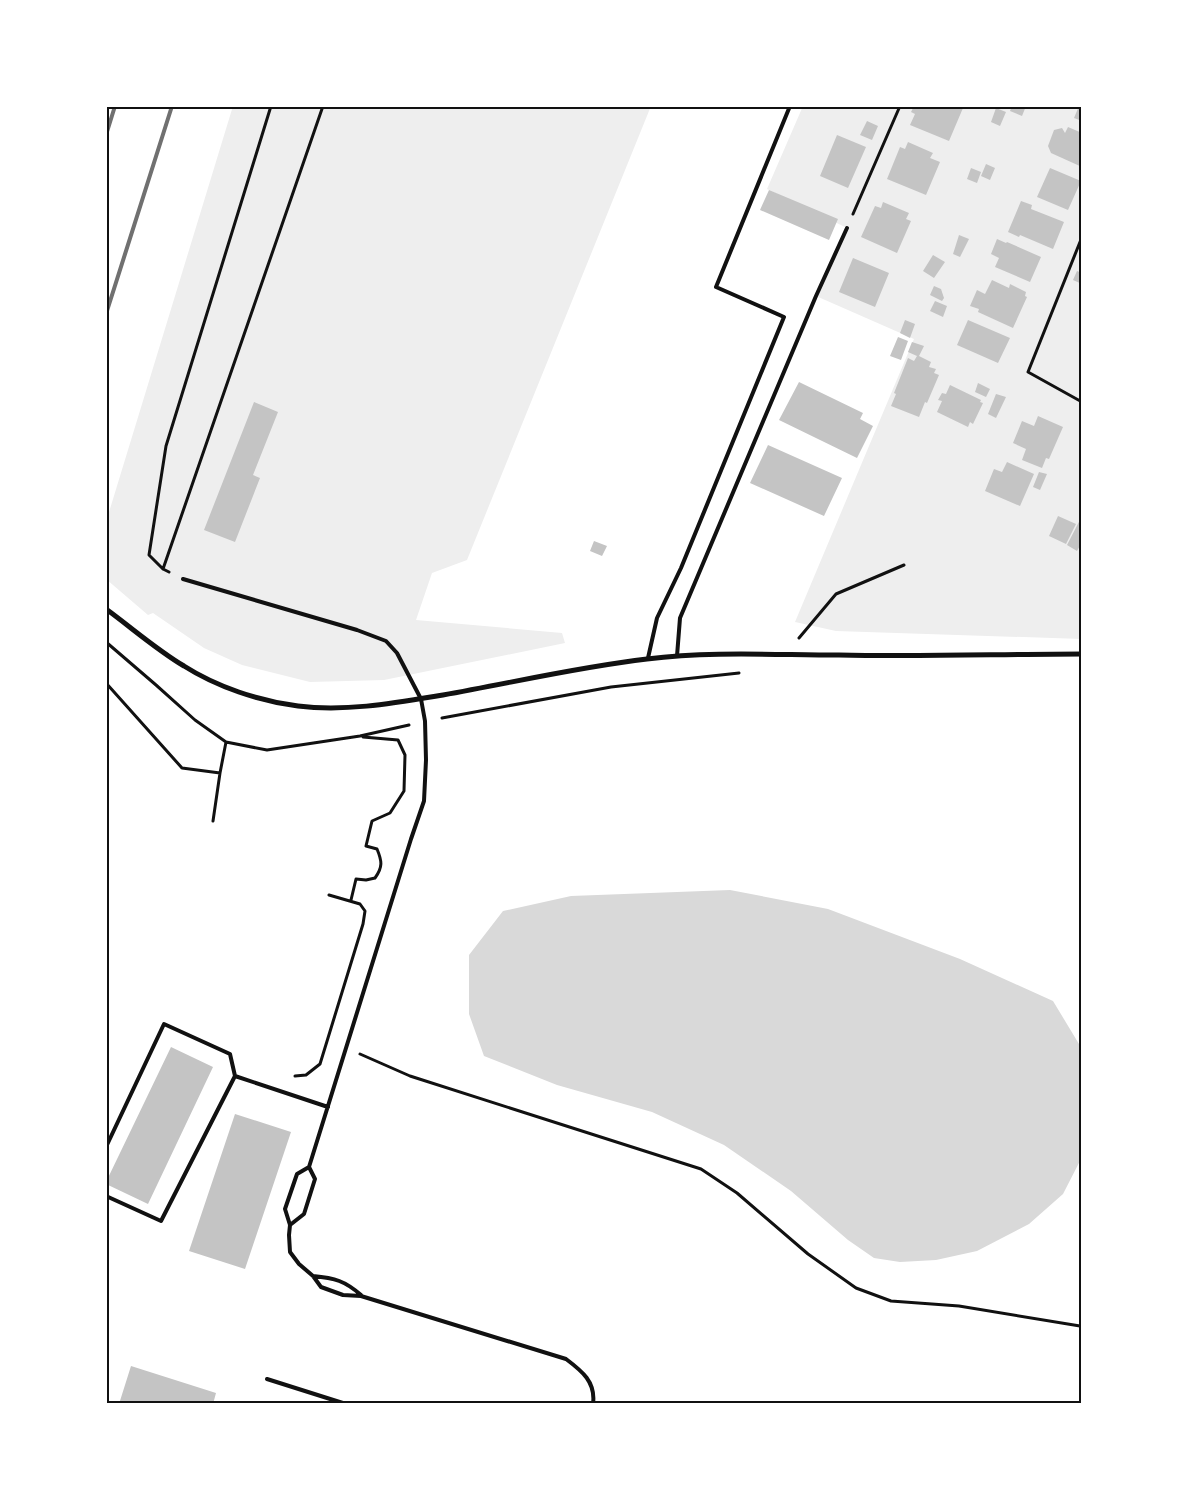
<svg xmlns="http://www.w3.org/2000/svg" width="1188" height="1510" viewBox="0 0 1188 1510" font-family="'Nunito Sans',sans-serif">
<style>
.green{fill:#eee}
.water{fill:#d9d9d9}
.building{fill:#c4c4c4}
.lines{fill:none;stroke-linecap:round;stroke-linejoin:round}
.path{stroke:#111;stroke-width:3}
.service{stroke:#111;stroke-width:4}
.minor{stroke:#111;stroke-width:5}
.rail{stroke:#707070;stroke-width:4}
.neatline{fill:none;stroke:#111;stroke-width:2}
</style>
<rect width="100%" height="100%" fill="#fff"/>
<path class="green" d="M233 106H651L467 560 432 573 416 620 562 633 565 643 384 680 310 682 242 665 204 648 153 613 148 615 106 579V522Z
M803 106H1082V639L836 631 795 622 914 339 816 296 847 228 767 189Z"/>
<path class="water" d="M730 890 828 909 960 959 1053 1001 1082 1049V1157L1063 1194 1029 1224 977 1251 936 1260 900 1262 874 1258 848 1240 791 1191 724 1145 652 1112 557 1085 484 1056 469 1014V955L503 911 571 896Z"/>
<path class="building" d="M914 106H959L963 108 949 141 910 125 915 114 911 112Z
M1012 106H1026L1022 116 1010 111Z
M1079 106H1082V121L1074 118Z
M996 108 1006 112 1000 126 991 122Z
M867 121 878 126 872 140 860 135Z
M1068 127 1082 133V167L1051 153 1048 146 1054 130 1062 128 1065 133Z
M837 135 866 147 848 188 820 176Z
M908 142 933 153 930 158 940 162 926 195 887 179 900 147 905 149Z
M986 164 995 168 990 180 981 176Z
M971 168 981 172 977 183 967 179Z
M1050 168 1081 181 1068 210 1037 197Z
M769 190 838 219 829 240 760 210Z
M1021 201 1032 205 1031 209 1064 222 1053 249 1020 235 1019 237 1008 232Z
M883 202 909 213 906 219 911 221 897 253 861 237 875 206 881 208Z
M959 235 969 239 960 257 953 254Z
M997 239 1006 243 1007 242 1041 257 1030 282 995 267 999 258 991 254Z
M933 255 945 262 934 278 923 271Z
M853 258 889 273 875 307 839 292Z
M1077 271 1082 273V284L1073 280Z
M992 280 1009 288 1010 284 1026 292 1025 296 1027 297 1013 328 978 312 979 309 970 306 977 290 985 294Z
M934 286 941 289 944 298 942 301 930 295Z
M935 301 947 306 943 317 930 311Z
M905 320 915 324 910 338 900 333Z
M968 320 1010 338 998 363 957 345Z
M898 337 908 341 901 360 890 356Z
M912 342 924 346 919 356 931 362 929 367 936 369 934 373 939 375 927 403 925 402 919 417 891 406 896 394 894 393 908 358 914 361 917 356 908 352Z
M799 382 863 413 860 419 873 426 857 458 779 420Z
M978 383 990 389 986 397 975 392Z
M950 385 981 400 980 402 983 403 973 424 970 422 968 427 937 412 942 401 938 400 942 393 946 394Z
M996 394 1006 397 996 418 988 414Z
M254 402 278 412 253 475 260 478 235 542 204 530Z
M1038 416 1063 427 1049 459 1046 458 1042 468 1022 460 1026 449 1013 443 1022 421 1034 426Z
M768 445 842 478 824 516 750 483Z
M1007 462 1034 474 1020 506 985 491 994 469 1002 472Z
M1039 472 1047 474 1040 490 1033 487Z
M1058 516 1076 524 1066 544 1049 536Z
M1082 516V542L1077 551 1067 545Z
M594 541 607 546 602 556 590 551Z
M171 1047 213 1067 148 1204 106 1184V1182Z
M235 1114 291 1132 245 1269 189 1251Z
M131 1366 216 1393 213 1404H119Z"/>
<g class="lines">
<path class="path" d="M853 214 900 106
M1082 237 1028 372 1082 402
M163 569 323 106
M169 572 163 569 149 555 166 446 271 106
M799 638 836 594 904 565
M106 642 156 685 195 720 226 742 267 750 360 736 409 725
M106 683 182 768 220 773 226 742
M442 718 611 687 739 673
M213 821 220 773
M351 900 356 879 366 880 375 878C383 867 382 861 377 849L366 846 372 821 390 813 404 791 405 755 398 740 363 737
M360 1054 410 1076 701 1169 737 1193 808 1254 856 1288 891 1301 959 1306 1080 1326
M295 1076 306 1075 320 1064 363 924 365 911 360 904 329 895"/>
<path class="service" d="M183 579 357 630 386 641 397 653 421 699 425 721 426 760 424 801 411 839 309 1167 297 1174 285 1209 290 1225 289 1235 290 1252 299 1264 313 1276 321 1287 343 1295 361 1296 566 1359C582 1371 596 1382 593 1404
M677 656 680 618 816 296 847 228
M648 658 657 618 681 568 784 317 716 287 790 106
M235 1076 328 1107
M106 1147 164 1024 230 1054 235 1076 161 1221 106 1196
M290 1225 304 1214 315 1179 309 1167
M313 1276C335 1278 345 1281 361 1295
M267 1379 346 1404"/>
<path class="minor" d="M106 609C132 628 157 650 184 666 217 687 259 701 298 706 346 712 395 703 443 695 511 683 578 667 647 659 711 651 775 655 839 655 920 657 1001 654 1082 654"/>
<path class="rail" d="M106 135 115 106
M106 314 172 106"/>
</g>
<rect width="1188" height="1510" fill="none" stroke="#ffffff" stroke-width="215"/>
<rect x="108" y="108" width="972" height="1294" class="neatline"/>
</svg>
